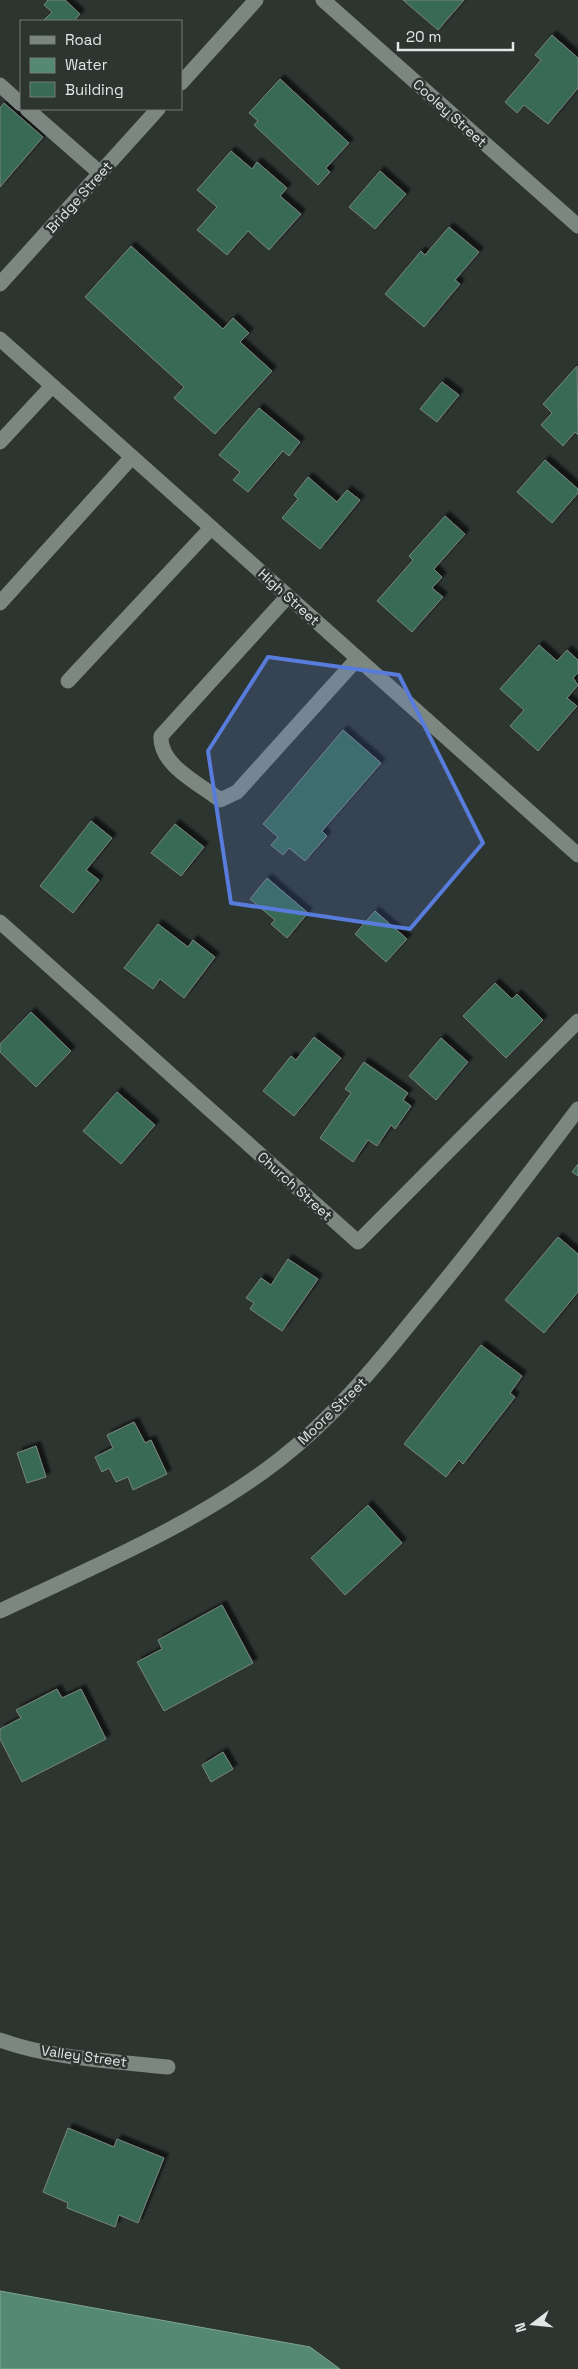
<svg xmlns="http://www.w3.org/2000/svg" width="578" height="2369" viewBox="0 0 578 2369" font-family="'Space Grotesk',sans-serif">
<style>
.water{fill:#568974;stroke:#80a596}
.building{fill:#386a57;stroke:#7a8480;filter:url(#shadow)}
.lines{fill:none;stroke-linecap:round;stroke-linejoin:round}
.lane{stroke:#7d8782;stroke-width:15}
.street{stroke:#7d8782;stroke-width:15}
.secondary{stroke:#7d8782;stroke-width:15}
.marked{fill:#587cdc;fill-opacity:0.2;stroke:#587cdc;stroke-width:4;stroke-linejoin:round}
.labels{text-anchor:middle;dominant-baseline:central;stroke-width:5;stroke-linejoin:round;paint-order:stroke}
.street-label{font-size:14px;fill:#e1e7e4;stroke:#2d3531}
</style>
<defs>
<filter id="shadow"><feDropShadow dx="4.5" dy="-4.5" stdDeviation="1" flood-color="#0009"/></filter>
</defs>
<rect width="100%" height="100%" fill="#2d3531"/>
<path class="water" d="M0 2291 310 2347 340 2369H0Z"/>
<path class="building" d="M48 0H65L80 14 74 21H43L52 12 44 5Z
M403 0H464L438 30Z
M552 35 578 58V88L548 124 524 105 517 113 505 102 541 60 535 55Z
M280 79 349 143 326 168 330 172 318 185 254 125 258 121 249 113Z
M4 103 43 137 0 187V108Z
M231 151 252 169 257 162 287 188 280 196 301 214 269 250 248 231 227 255 197 230 217 207 197 190Z
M380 171 406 194 375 229 349 207Z
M449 227 479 252 455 280 460 284 424 327 385 294 421 251 425 255Z
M131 246 223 329 233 318 249 333 240 342 272 371 215 434 174 398 184 387 85 297Z
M577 366 578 435 575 432 563 446 541 425 552 413 543 404Z
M442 382 459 395 437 422 420 409Z
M259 408 300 442 289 456 283 451 248 492 233 480 240 472 219 455Z
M545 460 578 489V493L552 523 517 492Z
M308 477 337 502 347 490 360 500 320 549 282 518 298 499 294 495Z
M445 516 465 534 434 569 442 577 432 588 443 597 412 632 377 601 413 560 409 556Z
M539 645 557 661 567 650 578 660V673L573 678 578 685 567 698 577 706 538 751 510 726 524 710 500 689Z
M343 730 381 763 322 831 327 836 305 861 289 848 283 855 271 845 278 837 263 824Z
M91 821 112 838 86 870 99 880 73 913 40 886Z
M175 824 204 847 181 876 151 853Z
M267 878 308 913 287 938 271 924 275 920 250 899Z
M375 911 407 939 386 962 355 934Z
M158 924 188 947 193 940 215 957 184 998 160 979 153 989 124 968Z
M495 983 512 999 517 994 543 1020 506 1058 463 1016Z
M31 1012 71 1051 36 1087 0 1052V1044Z
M314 1037 341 1058 294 1116 263 1091 291 1056 296 1060Z
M441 1038 468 1062 436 1100 409 1076Z
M364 1062 408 1093 403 1100 411 1106 395 1129 391 1125 377 1146 368 1140 353 1162 320 1138 351 1093 345 1089Z
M117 1092 155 1125 121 1164 83 1131Z
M578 1164V1176L572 1172Z
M558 1237 578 1254V1292L544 1333 505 1300Z
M288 1259 318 1279 282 1331 250 1309 254 1303 246 1298 261 1278 271 1285Z
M481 1345 522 1376 510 1393 515 1397 463 1464 459 1460 446 1477 404 1444Z
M134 1422 145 1443 151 1440 167 1474 133 1490 128 1477 116 1482 109 1468 102 1472 95 1457 113 1448 107 1435Z
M36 1446 46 1477 27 1483 17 1453Z
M368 1505 402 1543 345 1595 311 1558Z
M222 1605 253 1663 164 1711 137 1662 162 1649 158 1640Z
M57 1689 62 1698 81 1689 106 1739 22 1782 0 1739V1729L21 1718 16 1710Z
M223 1752 233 1769 211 1782 202 1765Z
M68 2128 114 2147 117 2139 164 2158 138 2223 119 2215 115 2227 67 2208 68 2203 43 2192Z"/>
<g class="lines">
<path class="lane" d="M0 85 21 104
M27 109 100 173
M0 442 52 386
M288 596 161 736C159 765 200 784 220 800L237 792 357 659
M0 603 132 457
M68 681 211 528"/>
<path class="street" d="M323 0 578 226
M0 339 578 855
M0 922 358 1242 578 1021
M0 1611C95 1566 195 1525 279 1460 332 1419 374 1368 416 1316 472 1249 525 1179 578 1109
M0 2040C53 2059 113 2061 168 2067"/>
<path class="secondary" d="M181 83 256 0
M0 284 158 109"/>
</g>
<path class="marked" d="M268 657 399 675 483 843 410 929 231 903 208 751Z"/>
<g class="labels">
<g class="street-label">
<text transform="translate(450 113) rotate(42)">Cooley Street</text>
<text transform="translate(79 197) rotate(-48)">Bridge Street</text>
<text transform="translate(289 597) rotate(42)">High Street</text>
<text transform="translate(295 1186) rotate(42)">Church Street</text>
<text transform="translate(332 1411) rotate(-44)">Moore Street</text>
<text transform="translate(84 2056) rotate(8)">Valley Street</text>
</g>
</g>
<rect x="20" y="20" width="162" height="90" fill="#2d3531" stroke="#757c79"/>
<rect x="30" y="36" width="25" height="8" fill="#7d8782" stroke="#757c79"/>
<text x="65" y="45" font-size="15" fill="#e1e7e4">Road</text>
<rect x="30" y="58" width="25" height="15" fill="#568974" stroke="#757c79"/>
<text x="65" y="70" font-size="15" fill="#e1e7e4">Water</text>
<rect x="30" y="82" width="25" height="15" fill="#386a57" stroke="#757c79"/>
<text x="65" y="95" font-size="15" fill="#e1e7e4">Building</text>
<g transform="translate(533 2324) rotate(254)" stroke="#2d3531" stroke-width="4" paint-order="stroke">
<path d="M0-4L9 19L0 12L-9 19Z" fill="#e1e7e4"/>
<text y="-8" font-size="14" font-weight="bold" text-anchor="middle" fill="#e1e7e4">N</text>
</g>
<path d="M398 42v8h115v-8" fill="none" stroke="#e1e7e4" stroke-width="2.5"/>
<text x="406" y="42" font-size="15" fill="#e1e7e4" stroke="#2d3531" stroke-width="4" paint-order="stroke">20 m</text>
</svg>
